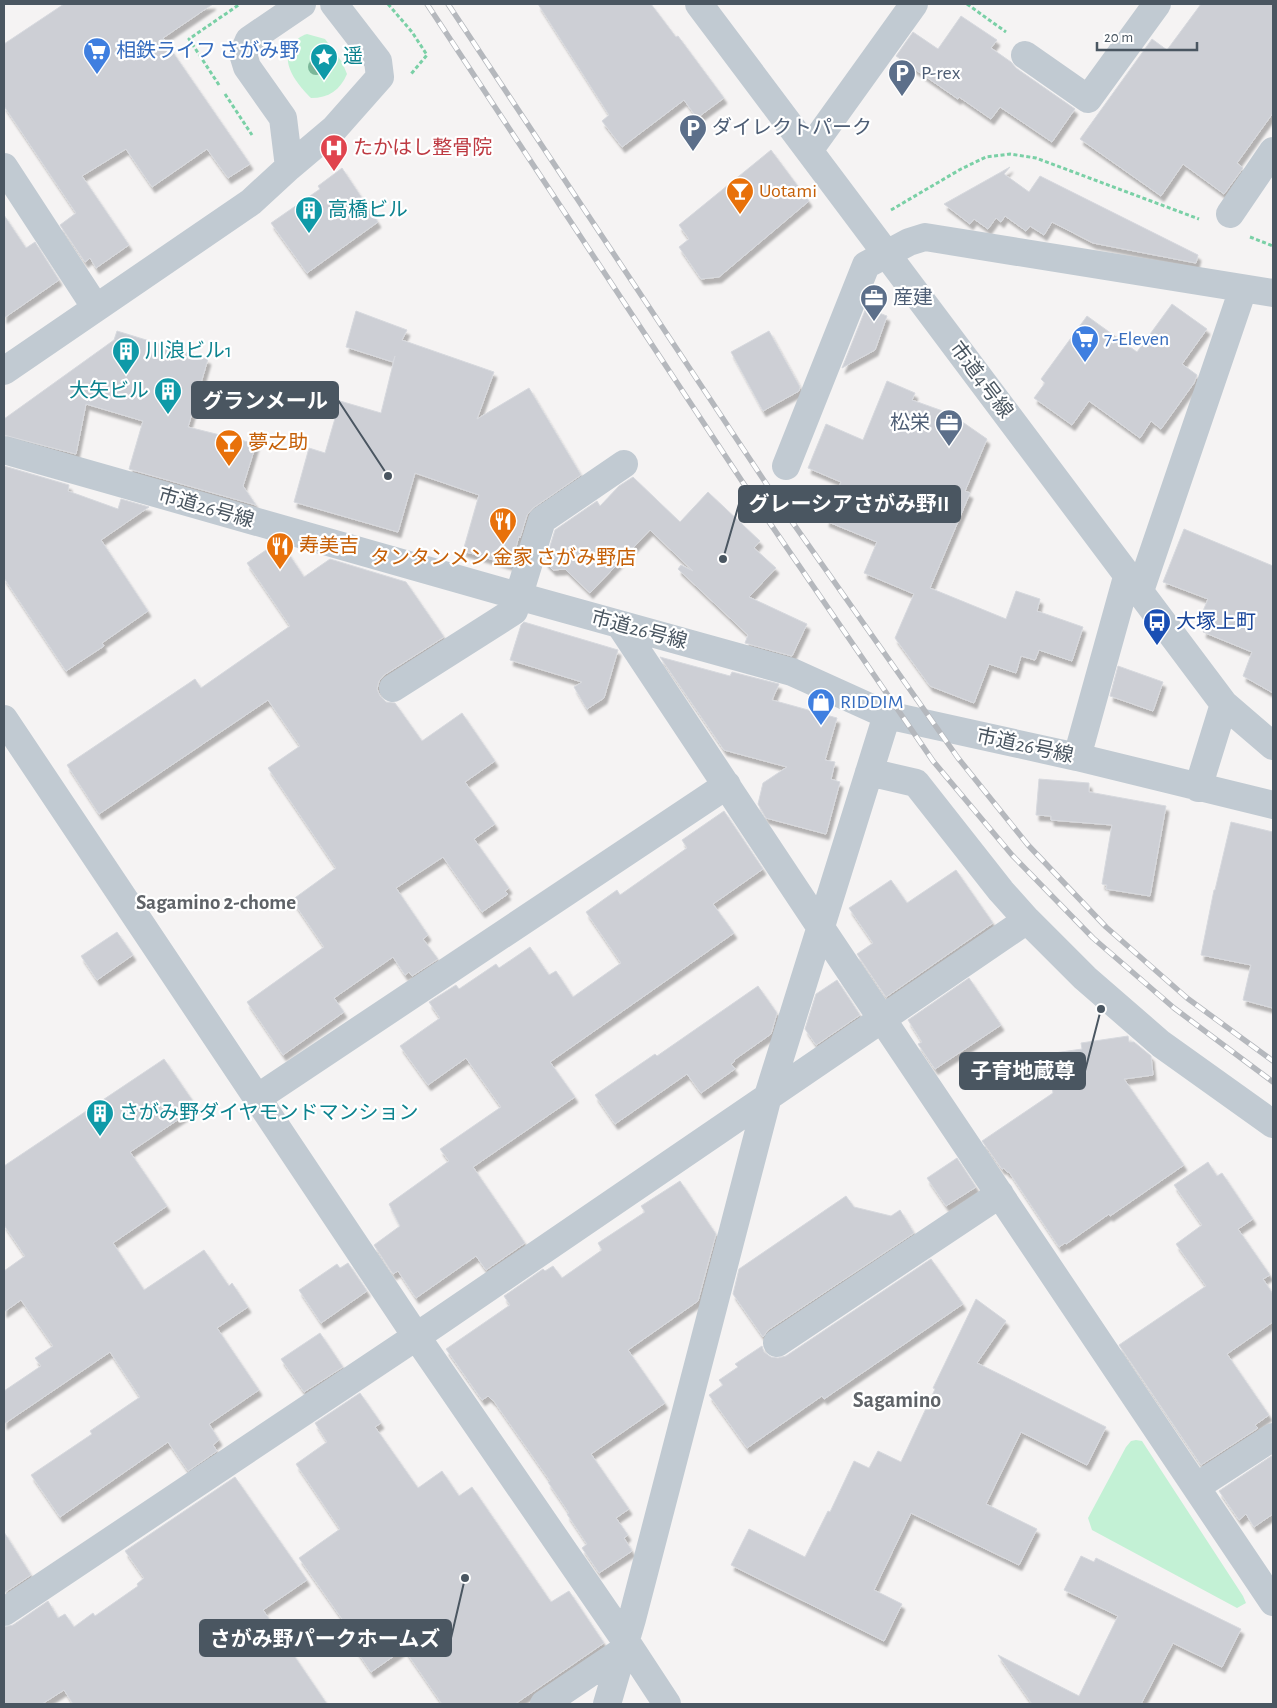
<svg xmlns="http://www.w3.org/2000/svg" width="1277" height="1708" viewBox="0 0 1277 1708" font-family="'Alegreya Sans','Noto Sans JP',sans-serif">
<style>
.green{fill:#c3f1d5}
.building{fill:#cdcfd5;stroke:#d7d9de;filter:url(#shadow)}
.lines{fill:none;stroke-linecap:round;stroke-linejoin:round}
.path{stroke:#7ad0a6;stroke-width:3;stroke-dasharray:4 2.5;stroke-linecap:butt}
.minor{stroke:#c1cad2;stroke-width:28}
.rail-casing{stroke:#b5b8bd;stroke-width:5.5}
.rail{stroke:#fff;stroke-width:4;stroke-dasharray:11;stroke-linecap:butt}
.tree{fill:#7bb799}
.labels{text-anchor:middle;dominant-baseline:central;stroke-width:4.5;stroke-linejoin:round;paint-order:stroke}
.shop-label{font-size:20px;fill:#366cbe;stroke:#fff;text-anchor:start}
.culture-label{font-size:20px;fill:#0d838f;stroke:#fff;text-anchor:start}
.service-label{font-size:20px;fill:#4e5e75;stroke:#fff;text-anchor:start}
.health-label{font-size:20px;fill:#be3a42;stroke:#fff;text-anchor:start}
.food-label{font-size:20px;fill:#c56008;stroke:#fff;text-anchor:start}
.street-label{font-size:20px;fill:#4a5661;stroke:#fff}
.transit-label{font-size:20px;fill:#164399;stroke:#fff;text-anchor:start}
.neighbourhood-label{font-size:21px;font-weight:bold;fill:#5f6368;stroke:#fff}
.quarter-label{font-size:22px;font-weight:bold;fill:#5f6368;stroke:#fff}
.leader{fill:none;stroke:#4a5661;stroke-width:2}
.callout-dot{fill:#4a5661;stroke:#fff;stroke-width:2}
.callout{fill:#4a5661;stroke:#4a5661;stroke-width:2}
.callout-label{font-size:21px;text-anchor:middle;font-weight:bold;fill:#fff}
</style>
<defs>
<filter id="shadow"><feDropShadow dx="3" dy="5.5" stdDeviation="1" flood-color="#0004"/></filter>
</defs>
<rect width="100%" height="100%" fill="#f5f3f3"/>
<path class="green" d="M307 34 325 39 342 62 347 74C340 90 329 98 311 98 299 86 279 63 292 46 296 40 300 36 307 34Z
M1136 1440 1142 1441 1243 1596 1246 1603 1237 1608 1092 1530 1088 1518 1126 1447 1131 1441Z"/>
<path class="building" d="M64 4H213L163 38 250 164 228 178 207 149 152 187 126 149 82 176 129 245 96 268 90 258 85 262 60 225 76 213 4 106V44Z
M538 4H651L676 37 678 36 724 98 697 118 684 100 622 147 602 121 609 115Z
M1201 4H1273V113L1237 163 1243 168 1224 194 1183 164 1161 196 1080 139 1152 39 1167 50Z
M961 16 997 40 991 48 1011 62 1016 68 1075 109 1052 142 1000 107 991 119 959 97 958 99 896 56 913 32 938 49Z
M771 150 809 201 719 277 701 279 679 247 689 239 679 225Z
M1010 167 1004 174 1029 192 1040 176 1198 255 1196 263 1093 243 1052 222 1044 235 1030 226 1026 231 1005 216 1001 222 996 218 988 229 974 219 970 224 944 204Z
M342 168 378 222 307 273 271 223 320 189 318 186Z
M4 215 26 248 35 242 59 280 4 318Z
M1172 304 1207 329 1182 364 1197 375 1194 383 1161 429 1151 421 1140 438 1089 401 1072 425 1034 398 1045 383 1041 379 1087 316 1137 352Z
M866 308 887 316 875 350 842 368Z
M356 311 407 330 402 340 494 372 477 419 529 388 581 475 533 508 527 515 520 538 519 536 511 565 463 551 479 495 415 473 398 532 294 502 309 448 325 453 340 401 381 413 395 356 393 362 346 347Z
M117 331 208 359 188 427 256 444 243 486 256 505 129 469 143 421 86 404 76 454 4 435V419L114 340Z
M769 331 800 387 799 391 763 411 731 352Z
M887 381 915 393 912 400 951 414 987 439 965 491 970 493 930 588 1006 619 1016 591 1040 599 1037 611 1083 627 1072 661 1039 650 1035 660 1021 656 1016 673 989 664 974 703 930 686 895 638 914 594 864 573 877 542 826 521 841 482 808 468 826 424 863 440Z
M4 466 69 485 68 491 118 509 121 499 149 507 101 540 148 611 102 643 104 646 66 671 4 578Z
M633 477 680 522 708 492 760 541 754 548 776 568 749 597 807 624 792 656 745 643 748 635 678 569 681 565 693 571 650 530 590 593 565 569 553 570 545 562 555 530 597 501 600 506 619 486Z
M1184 529 1273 566V693L1243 676 1252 652 1203 632 1210 614 1203 611 1208 599 1163 582Z
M269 548 287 551 304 577 330 559 406 582 444 637 384 675 379 681 377 689 380 696 386 702 395 703 422 741 462 713 495 761 465 782 495 824 474 839 509 888 505 891 508 894 482 912 443 857 396 888 428 935 423 939 438 959 412 976 409 972 405 975 393 957 334 998 344 1012 283 1055 247 1002 324 947 292 900 336 868 268 768 300 746 268 700 99 814 67 765 195 679 201 688 290 626 247 563Z
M524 622 618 650 604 698 587 709 574 687 582 682 510 660 521 625Z
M660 657 730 676 732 672 779 684 772 700 837 718 825 760 835 762 831 779 840 782 826 834 766 818 758 804 763 783 787 767 724 750Z
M1118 666 1163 682 1153 711 1110 696Z
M1039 779 1089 783V792L1166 806 1150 896 1106 889 1107 885 1102 884 1112 825 1051 820V816L1036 815Z
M724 811 763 869 713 904 734 933 550 1062 575 1097 473 1167 525 1243 486 1270 476 1256 416 1298 398 1271 393 1274 374 1245 400 1226 389 1204 449 1161 440 1149 501 1107 466 1058 428 1085 400 1046 440 1018 429 1002 456 985 459 989 496 964 499 968 530 947 549 975 556 971 573 997 621 963 586 912 617 890 620 895 687 848 682 840Z
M1231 822 1273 832V1008L1243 1000 1251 965 1201 955 1214 890H1215Z
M956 870 993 923 886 997 857 954 873 943 849 908 891 880 907 903Z
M117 932 133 955 97 980 81 956Z
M969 978 1001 1025 935 1069 918 1044 922 1042 908 1020Z
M837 980 860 1015 816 1045 805 1029 816 994Z
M758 986 777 1013 771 1034 734 1060 735 1061 731 1064 735 1069 701 1093 687 1074 615 1124 595 1095 655 1054 657 1056Z
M1128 1036 1129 1042H1134L1151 1056 1153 1075 1124 1079 1184 1165 1110 1216 1109 1214 1066 1244 1065 1243 1059 1247 1009 1172H1007L1004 1168 1002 1169 982 1141 1053 1093 1047 1054 1082 1049 1081 1043Z
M164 1059 197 1107 130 1152 167 1206 113 1243 144 1290 204 1250 229 1286 232 1283 248 1307 217 1328 259 1390 209 1424 219 1440 213 1445 217 1451 188 1471 168 1442 60 1517 31 1475 92 1434 90 1431 140 1397 110 1352 4 1424V1391L41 1366 35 1358 53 1346 21 1300 4 1312V1271L25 1256 4 1225V1166Z
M957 1158 976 1187 946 1206 927 1178Z
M1208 1162 1217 1176 1222 1173 1253 1219 1238 1229 1270 1275 1263 1279 1273 1294V1322L1227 1354 1269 1415 1255 1425 1258 1428 1201 1465 1119 1345 1206 1286 1176 1244 1202 1225 1174 1185Z
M680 1181 716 1234 698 1301 628 1350 665 1403 591 1454 629 1509 616 1518 628 1535 624 1538 632 1551 599 1573 582 1548 587 1544 567 1514 569 1513 548 1482 550 1481 493 1400H492L488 1396 482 1400 446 1349 510 1305 504 1296 543 1269 545 1271 553 1266 562 1278 602 1250 598 1243 645 1212 641 1206Z
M846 1196 854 1207 891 1216 900 1210 914 1233 768 1330 763 1337 733 1294 739 1269Z
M931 1259 963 1304 824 1399 822 1396 747 1448 709 1395 723 1385 719 1380 738 1367 735 1364 762 1346 764 1352 771 1357 778 1358 786 1356Z
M348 1263 367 1291 321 1323 299 1290 337 1264 340 1268Z
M976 1299 1006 1321 977 1363 1106 1427 1087 1465 1021 1432 986 1504 1037 1529 1019 1565 911 1513 874 1590 902 1604 884 1641 731 1565 749 1529 805 1557 828 1511 830 1512 854 1461 869 1468 878 1451 901 1462 935 1389 933 1388Z
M320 1333 343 1367 304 1392 281 1359Z
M360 1393 381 1423 375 1427 418 1488 442 1471 459 1496 472 1487 551 1602 569 1591 604 1643 515 1704H442L404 1649 371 1672 337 1622 342 1619 299 1558 340 1529 296 1464 327 1442 315 1423Z
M1273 1455V1514L1254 1527 1246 1514 1239 1520 1219 1491Z
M235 1477 307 1580 263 1610 327 1704H73L64 1690 42 1704H4V1627L13 1625 48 1601 58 1618 65 1614 74 1627 93 1613 95 1616 138 1586 137 1584 144 1578 125 1551Z
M4 1532 31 1575 4 1593Z
M1081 1556 1094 1562 1096 1558 1241 1629 1222 1667 1173 1643 1141 1704H1032L998 1655 1079 1696 1118 1616 1064 1590Z"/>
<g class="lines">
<path class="path" d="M388 4 412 32 427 55 411 74
M967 4 1006 32
M219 85 189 39 240 4
M225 94 252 135
M891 210 961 169 986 157 1010 154 1036 158 1199 219
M1250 237 1273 246"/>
<path class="minor" d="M699 4 1224 704 1273 746
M1025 55 1088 99 1157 4
M810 149 914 4
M4 167 96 308
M289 167 283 118 247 67 243 54 249 40 302 4
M1230 214 1273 151
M4 371 251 202 289 167 334 129 380 77 378 61 334 4
M4 450 518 596 792 672 887 715 1077 757 1273 805
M786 466 866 265 909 242 925 237 1273 293
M1140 591 1243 289
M620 625 821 928 1273 1602
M393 688 514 611 542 520 624 464
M4 719 416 1336 625 1640 667 1704
M1077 757 1127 577
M869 772 916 783 1001 891 1027 920 1085 978 1161 1044 1273 1124
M1198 788 1224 704
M257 1098 727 785
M777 1343 1000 1194
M1196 1487 1273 1437
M4 1612 435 1324 1027 920
M544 1704 621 1652
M607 1704 632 1619 768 1096 887 715"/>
<g class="rail-casing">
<path id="rail" d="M427 4 763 513 933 761 1012 855 1093 938 1174 1008 1273 1082
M448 4 781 506 958 758 1028 845 1106 927 1187 998 1273 1061"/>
</g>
<use href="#rail" class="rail"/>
</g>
<circle class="tree" cx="316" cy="67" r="8"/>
<defs>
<g id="supermarket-pin" transform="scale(1.4375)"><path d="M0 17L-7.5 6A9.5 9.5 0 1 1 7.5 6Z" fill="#3f7fe0" stroke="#fff"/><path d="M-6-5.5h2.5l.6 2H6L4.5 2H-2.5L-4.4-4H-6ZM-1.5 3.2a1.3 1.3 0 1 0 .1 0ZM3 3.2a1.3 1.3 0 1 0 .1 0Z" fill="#fff"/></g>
<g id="sight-pin" transform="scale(1.4375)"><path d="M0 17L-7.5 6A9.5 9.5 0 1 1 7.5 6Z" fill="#0f9aa8" stroke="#fff"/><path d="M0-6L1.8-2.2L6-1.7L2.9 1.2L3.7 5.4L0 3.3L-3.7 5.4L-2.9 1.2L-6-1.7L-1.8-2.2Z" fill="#fff"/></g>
<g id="parking-pin" transform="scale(1.4375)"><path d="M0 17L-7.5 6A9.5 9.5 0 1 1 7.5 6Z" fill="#5c6f8a" stroke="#fff"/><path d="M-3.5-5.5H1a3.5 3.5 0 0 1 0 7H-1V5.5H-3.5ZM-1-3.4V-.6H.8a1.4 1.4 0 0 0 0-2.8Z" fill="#fff"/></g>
<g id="hospital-pin" transform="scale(1.4375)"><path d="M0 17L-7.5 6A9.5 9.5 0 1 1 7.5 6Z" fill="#e0444e" stroke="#fff"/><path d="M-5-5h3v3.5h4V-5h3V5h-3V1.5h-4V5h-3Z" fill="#fff"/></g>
<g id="bar-pin" transform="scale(1.4375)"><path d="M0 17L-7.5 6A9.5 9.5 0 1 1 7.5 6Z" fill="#e8710a" stroke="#fff"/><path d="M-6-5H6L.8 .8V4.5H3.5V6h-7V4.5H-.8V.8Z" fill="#fff"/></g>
<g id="building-pin" transform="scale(1.4375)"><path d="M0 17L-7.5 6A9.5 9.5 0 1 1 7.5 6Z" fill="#0f9aa8" stroke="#fff"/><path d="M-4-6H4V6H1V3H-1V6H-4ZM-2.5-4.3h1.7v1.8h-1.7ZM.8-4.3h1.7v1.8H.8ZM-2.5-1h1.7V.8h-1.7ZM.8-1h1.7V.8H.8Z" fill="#fff"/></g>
<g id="office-pin" transform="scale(1.4375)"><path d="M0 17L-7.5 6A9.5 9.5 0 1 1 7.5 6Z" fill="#5c6f8a" stroke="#fff"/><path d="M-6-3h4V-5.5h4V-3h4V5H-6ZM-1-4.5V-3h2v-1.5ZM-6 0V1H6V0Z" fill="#fff"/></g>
<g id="restaurant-pin" transform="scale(1.4375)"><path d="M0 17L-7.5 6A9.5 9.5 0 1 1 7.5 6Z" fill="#e8710a" stroke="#fff"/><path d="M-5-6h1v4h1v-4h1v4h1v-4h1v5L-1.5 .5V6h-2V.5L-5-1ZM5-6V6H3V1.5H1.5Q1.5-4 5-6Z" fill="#fff"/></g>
<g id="bus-pin" transform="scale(1.4375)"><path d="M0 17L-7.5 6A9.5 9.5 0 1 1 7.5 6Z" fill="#1a4fb4" stroke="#fff"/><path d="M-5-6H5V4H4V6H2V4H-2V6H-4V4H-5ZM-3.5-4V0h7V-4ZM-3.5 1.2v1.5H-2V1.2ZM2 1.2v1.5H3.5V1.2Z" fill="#fff"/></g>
<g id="shop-pin" transform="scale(1.4375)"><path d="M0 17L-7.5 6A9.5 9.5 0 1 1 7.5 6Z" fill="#3f7fe0" stroke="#fff"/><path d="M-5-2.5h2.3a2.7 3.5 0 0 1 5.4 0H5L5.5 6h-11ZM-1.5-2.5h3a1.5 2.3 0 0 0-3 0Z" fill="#fff"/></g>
</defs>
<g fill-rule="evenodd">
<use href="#supermarket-pin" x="97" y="51"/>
<use href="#sight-pin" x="324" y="57"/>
<use href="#parking-pin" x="902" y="73"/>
<use href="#parking-pin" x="693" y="128"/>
<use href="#hospital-pin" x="334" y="148"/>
<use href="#bar-pin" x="740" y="191"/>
<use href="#building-pin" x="309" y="210"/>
<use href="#office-pin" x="874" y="298"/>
<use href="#supermarket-pin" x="1085" y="339"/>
<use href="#building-pin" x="126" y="351"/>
<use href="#building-pin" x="168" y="391"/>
<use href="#office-pin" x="949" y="423"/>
<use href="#bar-pin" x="229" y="443"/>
<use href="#restaurant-pin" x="503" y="521"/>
<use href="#restaurant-pin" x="280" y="546"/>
<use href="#bus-pin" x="1157" y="622"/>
<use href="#shop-pin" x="821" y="702"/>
<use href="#building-pin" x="100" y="1113"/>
</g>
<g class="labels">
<g class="shop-label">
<text x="116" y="51">相鉄ライフ さがみ野</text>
<text x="1104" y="339">7-Eleven</text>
<text x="840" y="702">RIDDIM</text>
</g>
<g class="culture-label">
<text x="343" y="57">遥</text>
<text x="328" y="210">高橋ビル</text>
<text x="145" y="351">川浪ビル1</text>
<text x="149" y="391" text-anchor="end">大矢ビル</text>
<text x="119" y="1113">さがみ野ダイヤモンドマンション</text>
</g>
<g class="service-label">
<text x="921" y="73">P-rex</text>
<text x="712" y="128">ダイレクトパーク</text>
<text x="893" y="298">産建</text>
<text x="930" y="423" text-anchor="end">松栄</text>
</g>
<g class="health-label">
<text x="353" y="148">たかはし整骨院</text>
</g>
<g class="food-label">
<text x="759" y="191">Uotami</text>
<text x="248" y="443">夢之助</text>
<text x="299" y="546">寿美吉</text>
<text x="503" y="558" text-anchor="middle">タンタンメン 金家 さがみ野店</text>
</g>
<g class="street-label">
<text transform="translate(981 380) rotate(53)">市道4号線</text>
<text transform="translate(206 508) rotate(16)">市道26号線</text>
<text transform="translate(639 630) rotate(15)">市道26号線</text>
<text transform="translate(1025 746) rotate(12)">市道26号線</text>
</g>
<g class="transit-label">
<text x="1176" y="622">大塚上町</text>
</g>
<g class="neighbourhood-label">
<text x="216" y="902">Sagamino 2-chome</text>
</g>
<g class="quarter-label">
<text x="897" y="1400">Sagamino</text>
</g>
</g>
<path class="leader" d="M388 476L338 400M723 559L739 504M1101 1009L1085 1071M465 1578L451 1638"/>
<g class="callout-dot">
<circle cx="388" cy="476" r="5"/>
<circle cx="723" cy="559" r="5"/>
<circle cx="1101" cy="1009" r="5"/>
<circle cx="465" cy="1578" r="5"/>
</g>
<g class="callout">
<rect x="192" y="382" width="146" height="36" rx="5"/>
<rect x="739" y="486" width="221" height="36" rx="5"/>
<rect x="960" y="1053" width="125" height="36" rx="5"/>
<rect x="200" y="1620" width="251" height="36" rx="5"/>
</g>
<g class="callout-label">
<text x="265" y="408">グランメール</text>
<text x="849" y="511">グレーシアさがみ野II</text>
<text x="1023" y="1078">子育地蔵尊</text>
<text x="325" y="1646">さがみ野パークホームズ</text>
</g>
<rect width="1277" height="1708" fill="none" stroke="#4a5661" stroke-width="10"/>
<path d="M1097 42v8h100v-8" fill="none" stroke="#4a5661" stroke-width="2.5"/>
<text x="1104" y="42" font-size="15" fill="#4a5661" stroke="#ffffff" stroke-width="4" paint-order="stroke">20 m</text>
</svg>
